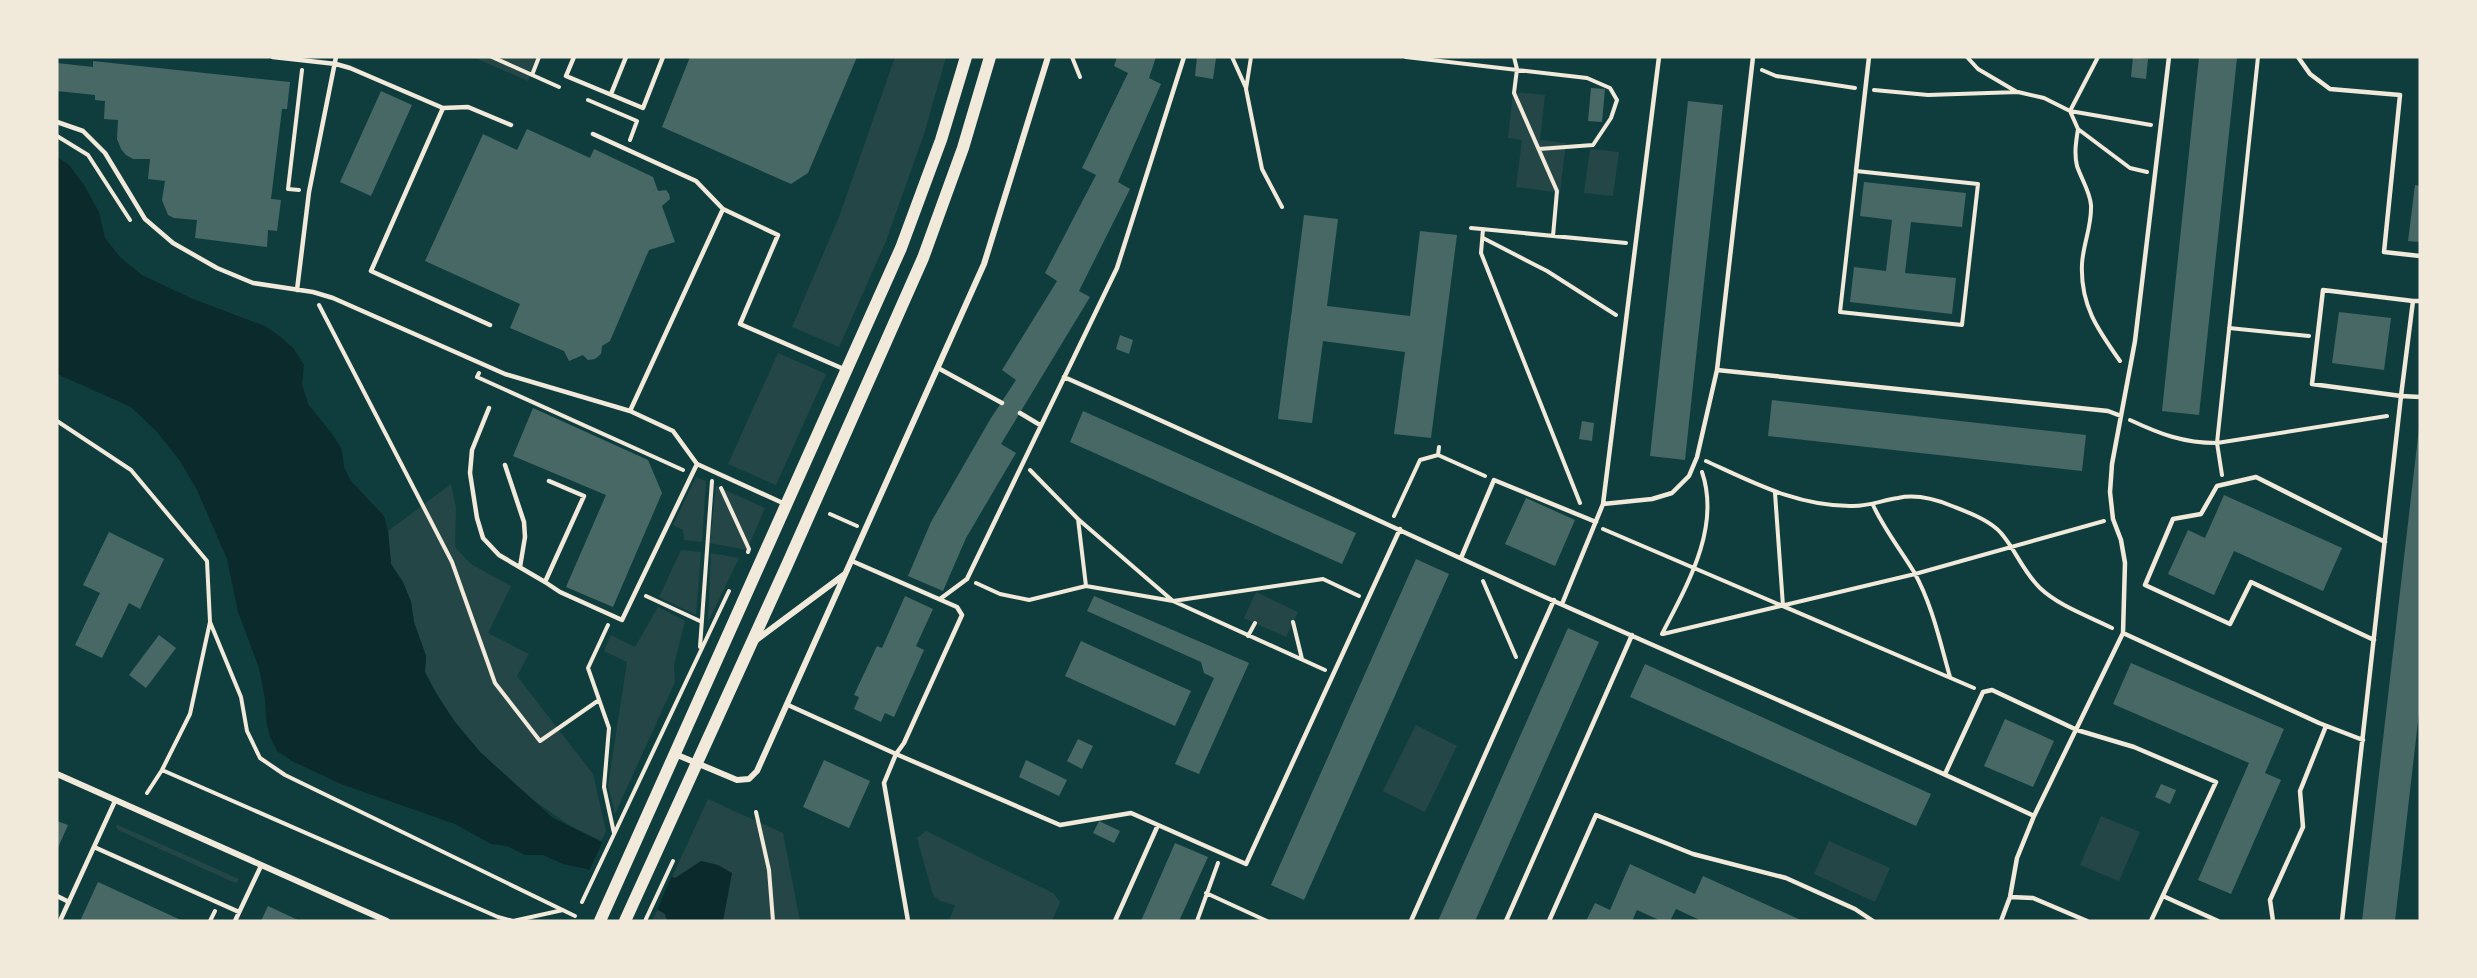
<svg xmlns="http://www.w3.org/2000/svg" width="2477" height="978" viewBox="0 0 2477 978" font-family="Literata,serif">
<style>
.green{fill:#244646}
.water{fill:#0a2a2b}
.pier{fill:#0f3d3e}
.building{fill:#486865}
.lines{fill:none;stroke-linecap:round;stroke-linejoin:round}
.path{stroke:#f1e9da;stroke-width:4}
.service{stroke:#f1e9da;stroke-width:4.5}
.minor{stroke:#f1e9da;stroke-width:6}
.secondary{stroke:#f1e9da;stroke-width:12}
</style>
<rect width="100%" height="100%" fill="#0f3d3e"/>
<path class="green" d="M473 57H538L528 81Z
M895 57H946L924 134 886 241 839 347 792 327 839 217Z
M1513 92 1545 95 1540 140 1566 143 1560 193 1516 187 1522 140 1508 138Z
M1590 149 1619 152 1613 196 1584 193Z
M778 353 826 374 776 485 728 464Z
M696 477 706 481 702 542 684 540 683 530 673 525Z
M451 484 456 508 455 547 471 564 511 586 488 633 529 654 517 676 593 774 606 831 601 841 569 825 529 797 480 752 447 712 425 672 426 656 414 622 411 602 403 582 391 564 388 531Z
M716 486 765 508 747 550 710 543Z
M681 550 701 552 696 615 659 597Z
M711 553 739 558 708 622Z
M1256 592 1298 612 1286 637 1244 618Z
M658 607 685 621 674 665 675 682 615 814 608 786 627 662 604 651 611 635 635 647Z
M1416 725 1457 746 1425 812 1383 791Z
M708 799 783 833 800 921H652Z
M2101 816 2140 832 2119 881 2080 865Z
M118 825 239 879 237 883 233 882 118 830 116 827Z
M926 831 1053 893 1060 902 1052 921H949L955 905 940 901 933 895 917 838Z
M1829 841 1890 868 1875 902 1814 874Z"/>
<path class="water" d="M57 157 69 165 84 185 99 212 105 238 120 257 142 275 193 299 265 326 281 337 294 349 304 365 302 384 308 404 333 435 342 450 344 467 351 481 384 516 388 531 391 564 403 582 411 602 414 622 426 656 425 672 434 690 455 722 480 752 553 818 675 878 701 861 718 865 732 873 723 921H667L665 914 587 869 563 864 543 855H525L507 846 491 844 455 824 341 784 292 761 277 751 270 737 266 720 265 699 259 668 238 612 227 559 197 490 180 461 157 432 131 407 57 374Z"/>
<path class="pier" d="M604 839 673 873 656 912 588 873Z"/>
<path class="building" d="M690 57H857L808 173 791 184 662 127Z
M1117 57H1156L1149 78 1161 84 1118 182 1130 189 1079 291 1090 297 1001 444 1016 453 966 538 943 591 908 576 931 522 991 418 1016 380 1002 370 1057 281 1045 273 1096 175 1082 168 1128 73 1114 66Z
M1197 57 1216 58 1213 79 1195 76Z
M2133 57 2148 59 2146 79 2131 77Z
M2199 57 2237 58 2199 415 2162 411Z
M93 61 290 82 287 109H282L271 199 281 200 277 231 268 230 267 247 195 238 197 220 174 218 168 215 162 200 165 181 148 179 150 159H133L126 155 121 149 117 139 118 120 104 119 105 101 95 100V95L57 91V63L93 67Z
M1591 88 1605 89 1602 122 1588 121Z
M381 91 412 105 371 196 340 182Z
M1688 101 1723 105 1685 460 1650 456Z
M527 129 590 158 594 149 653 177 658 191 666 190 669 194 670 199 662 206 675 242 649 250 610 341 602 346 601 354 595 359 588 360 583 355 569 361 564 351 510 328 520 304 425 261 483 134 517 150Z
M1864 182 1966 193 1962 227 1911 222 1905 273 1956 278 1952 314 1850 302 1854 267 1886 271 1892 220 1860 216Z
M2415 185 2420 186V242L2408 241Z
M1304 215 1338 219 1327 306 1410 316 1420 231 1457 235 1431 438 1394 434 1405 352 1323 341 1312 423 1278 419Z
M2339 312 2391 318 2384 370 2332 363Z
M1120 335 1133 340 1129 354 1116 349Z
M1772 400 2086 435 2082 471 1768 436Z
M533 408 648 460 662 493 613 607 566 587 606 495 513 456Z
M1083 411 1356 533 1342 564 1070 442Z
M1582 421 1594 423 1592 441 1579 439Z
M2419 428 2420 704 2395 921H2362Z
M2224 495 2342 548 2323 591 2234 551 2214 595 2168 574 2188 530 2205 538Z
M1526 498 1575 520 1555 566 1505 544Z
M109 532 164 559 140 609 129 603 102 658 75 645 100 593 83 585Z
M1416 559 1449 574 1304 900 1271 885Z
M905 596 933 609 916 646 924 650 894 717 885 713 881 722 854 709 859 697 854 695 877 646 882 648Z
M1094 596 1249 663 1199 774 1175 764 1214 678 1204 673 1201 662 1087 611Z
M1568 628 1599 642 1475 921H1438Z
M159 635 176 648 146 688 129 675Z
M1081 641 1191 691 1175 726 1065 676Z
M2131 663 2284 729 2265 773 2281 780 2231 894 2198 880 2249 763 2113 704Z
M1645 664 1931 794 1916 826 1630 697Z
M2005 719 2054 741 2033 787 1984 766Z
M1078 739 1093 746 1082 769 1067 761Z
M824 760 870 781 849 828 803 807Z
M1026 760 1067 780 1059 796 1019 777Z
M2161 784 2176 790 2170 804 2155 797Z
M57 821 68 825 57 850Z
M1099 821 1120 831 1114 843 1093 833Z
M1175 843 1208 857 1179 921H1141Z
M1630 864 1695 894 1703 876 1803 921H1702L1676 909 1670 921H1661L1637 910 1632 921H1586L1595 903 1610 910Z
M98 882 183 921H80Z
M268 906 300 921H261Z"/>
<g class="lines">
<path class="path" d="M492 57 559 87
M1072 57 1080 77
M1232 57 1246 88
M1251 57 1246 89 1262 169 1282 207
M1406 57 1587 78 1610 88 1617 100 1611 118 1593 145 1539 149
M1514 57 1517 69 1514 93 1557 191 1553 236
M1967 57 1978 69 2017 92
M2098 57 2070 111 2151 125
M1762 70 1776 76 1855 88
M532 75 539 57
M1874 90 1928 95 2018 92 2044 98 2070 111 2078 129 2130 168 2147 172
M588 100 637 121 630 140
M2078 129C2076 142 2074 153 2077 166 2081 178 2090 192 2091 205 2092 226 2083 244 2082 264 2080 305 2098 330 2120 361
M57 136 88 155 130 220
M1856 171 1978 184 1962 325 1840 312Z
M299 190 288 189 302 70
M1471 228 1626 243
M1483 229 1481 253 1580 503
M1483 238 1547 271 1616 315
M319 305 452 562 495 683 540 741 599 700
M2229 328 2309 336
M479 373 477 377 683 470
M2130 420C2160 434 2183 443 2217 443L2258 57
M57 421 131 470 207 561 210 622
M1439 447 1438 455 1485 476
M1706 461C1754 483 1799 507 1853 506 1870 506 1883 500 1898 498 1916 494 1935 499 1952 506 1967 512 1984 518 1997 529 2012 542 2022 571 2040 588 2059 606 2088 616 2112 628
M1030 470 1078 519 1173 601 1323 579 1359 596
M2222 475 2217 443 2387 416
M721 488 749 549 748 552
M1775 493 1783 606
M1873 505C1884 529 1900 549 1914 572 1932 604 1940 642 1950 677
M830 514 857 526
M1394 516 1420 460 1438 455
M1078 519 1086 586
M1603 529 1974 688
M1483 581 1516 657
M976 583 1000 594 1029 600 1086 586 1173 601 1325 670
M646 596 702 622
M1293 622 1302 659
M608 625 588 668 609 728 604 787 614 833
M1662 634C1687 585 1721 528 1702 472
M1663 634 1915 574 2104 521
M1248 636 1255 623
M700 647 712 481
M162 770 498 917 513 921 563 910
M147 793 162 770 190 714 210 622 241 697 247 731 260 758 285 775 575 916
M756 812 769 870 773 921
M1206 893 1267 921
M582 902 729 591
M210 921 215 911
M645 921 673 861
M1197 921 1218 863"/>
<path class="service" d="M273 57 336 64 350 68 443 108 371 271 490 325
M574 57 566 76 643 108 663 57
M2298 57 2310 74 2330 89 2400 95 2384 252 2420 256
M611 94 626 57
M443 108 468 107 511 125
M57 122 83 131 105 153 145 219 173 243 217 268 253 283 313 292 333 298 505 374 630 411 673 431 697 464 785 504
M593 134 696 181 723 209
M1856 171 1869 57
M297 290 309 192 336 57
M2413 301 2401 396 2312 384 2323 290 2413 301H2420
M938 368 1002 403
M1717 370 2108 411 2121 416
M1064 377C1222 447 1379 521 1536 593 1702 668 1870 738 2034 816L2017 858 2010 897 2001 921
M489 408 472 450 470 473 477 518 483 538 499 555 545 582
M630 411 723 209 778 235 740 324 846 370
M1020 413 1040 425
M505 465 524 522 525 537 520 567
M549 481 584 496 545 582 560 592 622 620 697 464
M1603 504 1659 57
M1461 558 1494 480 1596 522
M852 561 957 607 962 615 904 743 896 754 1060 825 1131 813 1246 864 1400 529
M940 599 967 579 1117 268 1184 57
M1562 604 1603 504 1652 499 1672 493 1689 476 1697 457 1717 370 1753 57
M2123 633 2319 723 2363 740
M2374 640 2251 582 2230 624 2145 585 2173 519 2201 514 2217 486 2256 477 2385 542
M788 705 896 754 884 783 908 921
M1945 774 1983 692 1992 690 2077 730 2134 747 2216 782 2151 921
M2034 816 2123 633 2125 563 2121 540 2113 519 2110 492 2112 464 2135 341 2169 57
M94 847 239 912
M57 896 69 902
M2163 896 2218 921
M2010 897 2033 898 2087 921
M60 921 115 801
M235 921 261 866
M1115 921 1158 825
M1411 921 1554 600
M1506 921 1632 635
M1549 921 1596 815 1693 854 1786 878 1855 909 1873 921
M2273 921 2270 900 2303 827 2300 791 2326 726
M2342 921 2401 396 2420 397"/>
<path class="minor" d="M755 641 845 574
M675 754 737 780 749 779 757 771 984 264 1048 57
M57 774 387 921"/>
<path class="secondary" d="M600 921 901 248 941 140 966 57
M625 921 787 565 923 258 963 148 990 57"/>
</g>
<rect width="2477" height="978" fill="none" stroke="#f1e9da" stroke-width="117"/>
</svg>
